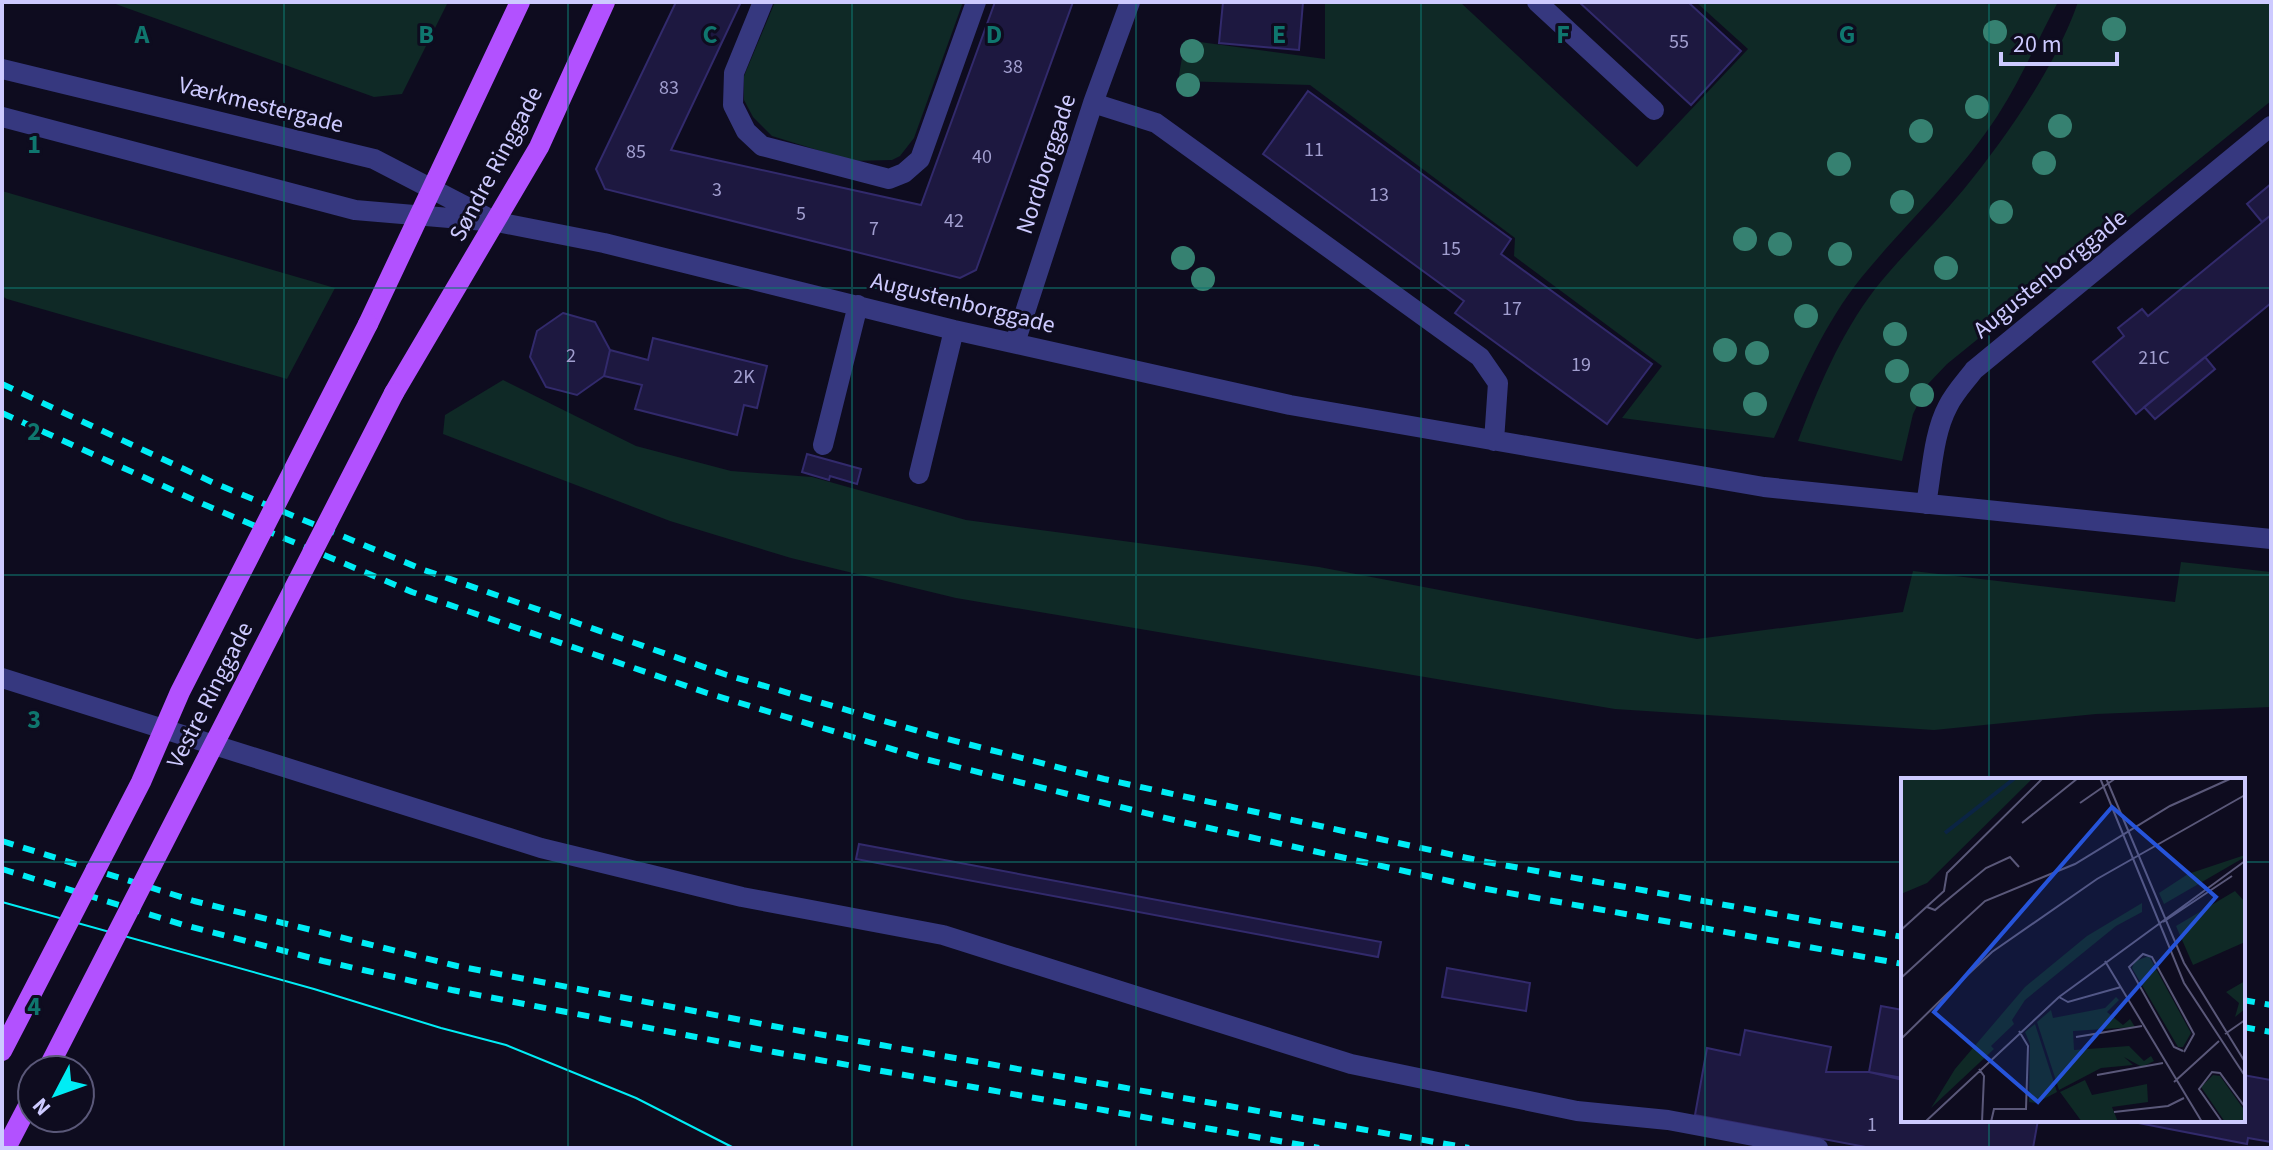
<svg xmlns="http://www.w3.org/2000/svg" width="2273" height="1150" viewBox="0 0 2273 1150" font-family="'Source Sans 3',sans-serif">
<style>
.green{fill:#0f2926}
.building{fill:#1d1840;stroke:#322a6c;stroke-width:2}
.lines{fill:none;stroke-linecap:round;stroke-linejoin:round}
.minor{stroke:#36387f;stroke-width:20}
.major{stroke:#b251ff;stroke-width:20}
.tram{stroke:#00edf5;stroke-width:2}
.rail{stroke:#00edf5;stroke-width:6;stroke-dasharray:12 10;stroke-linecap:butt}
.major-bridge{stroke:#b251ff;stroke-width:20}
.tree{fill:#368171}
.grid{fill:none;stroke:#0f766e;stroke-width:2;stroke-opacity:0.55}
.labels{text-anchor:middle;dominant-baseline:central;stroke-width:6;stroke-linejoin:round;paint-order:stroke}
.number-label{font-size:20px;fill:#a19ecf}
.street-label{font-size:24px;fill:#cdcaff;stroke:#0e0c1f}
.inset-river{fill:none;stroke:#0b2444;stroke-width:4}
.inset-road{fill:none;stroke:#5a5879;stroke-width:2}
.view{fill:#2654da;fill-opacity:0.15;stroke:#2654da;stroke-width:4}
.inset-edge{fill:none;stroke:#cdcaff;stroke-width:4}
.grid-label{font-size:26px;text-anchor:middle;font-weight:bold;fill:#0f766e;stroke:#0e0c1f;stroke-width:6;stroke-linejoin:round;paint-order:stroke}
</style>
<rect width="100%" height="100%" fill="#0e0c1f"/>
<path class="green" d="M110 2H448L402 94 374 97Z
M775 2H963L914 138 900 156 892 160 853 161 772 136 753 117 744 100V76Z
M1325 2H1460L1637 167 1748 49 1696 2H2058C2038 39 2021 79 1998 115 1959 175 1906 223 1861 278 1823 325 1799 384 1774 438L1622 418 1662 366 1514 256 1515 238 1310 85 1178 81 1185 40 1325 59Z
M2078 2H2271V101L1947 364 1928 384 1913 414 1902 461 1798 441C1818 388 1840 335 1875 289 1903 254 1936 223 1964 189 2007 136 2056 66 2078 2Z
M2 191 335 288 287 379 7 299 2 296Z
M503 380 636 446 731 471 812 477 966 520 1319 567 1697 639 1903 612 1913 571 2175 602 2181 562 2271 572V707L2096 714 1934 730 1615 709 956 598 791 558 670 521 443 434 445 415Z"/>
<path class="building" d="M676 2H741L671 150 921 205 995 2H1073L976 270 960 278 605 189 596 169Z
M1223 2H1303L1299 50 1219 43Z
M1579 2H1688L1741 51 1691 105Z
M1308 91 1511 239 1501 254 1652 364 1607 424 1455 313 1464 301 1263 154Z
M2271 184V215L2262 222 2247 204Z
M2271 215V303L2136 414 2093 362 2124 336 2118 328 2142 309 2148 316Z
M563 313 595 322 610 350 604 376 577 395 546 387 530 357 537 331Z
M653 338 767 366 757 408 744 405 737 435 635 409 642 385 604 376 610 350 648 360Z
M2205 357 2215 369 2155 419 2144 407Z
M807 454 861 469 857 484 830 476 829 480 802 472Z
M859 844 1381 942 1378 957 856 859Z
M1447 968 1530 983 1526 1011 1442 997Z
M1881 1006 1903 1010V1078L1869 1072Z
M1745 1030 1831 1047 1826 1072H1869L1903 1080V1120H2038L2033 1148H1871L1695 1115 1707 1048 1740 1055Z
M2243 1075 2271 1080V1142L2248 1138 2247 1144 2123 1120H2243Z"/>
<g class="lines">
<path class="minor" d="M763 2 734 73 733 105 746 131 762 146 889 179 904 173 920 159 976 2
M1537 2 1654 110
M2 69 374 159 486 217
M1093 103 1156 123 1480 357 1498 383 1494 441
M2 117 355 210 497 222 604 243 954 330 1290 405 1764 487 2271 539
M1015 343 1093 103 1130 2
M823 445 858 305
M919 474 954 330
M1926 504C1932 472 1933 434 1948 406 1955 392 1965 382 1974 370L2271 126
M2 678 541 848 742 897 943 935 1351 1064 1577 1111 1668 1120 1818 1148"/>
<path class="major" d="M368 324 520 2
M394 393 539 147 605 2
M6 1148 32 1098"/>
<path class="tram" d="M2 902 314 989 441 1028 506 1045 636 1098 734 1148"/>
<path class="rail" d="M2 384 214 483 424 570 727 675 932 735 1104 779 1481 861 1903 937
M2 413 203 504 412 592 707 693 925 759 1182 822 1481 888 1903 964
M2 841 194 901 457 966 778 1027 1469 1148
M2 869 184 925 323 961 452 990 774 1052 1319 1148
M2243 1000 2271 1005
M2243 1027 2271 1032"/>
<path class="major-bridge" d="M2 1051 141 782 180 692 368 324
M47 1070 394 393"/>
</g>
<g class="tree">
<circle cx="2114" cy="29" r="12"/>
<circle cx="1995" cy="32" r="12"/>
<circle cx="1192" cy="51" r="12"/>
<circle cx="1188" cy="85" r="12"/>
<circle cx="1977" cy="107" r="12"/>
<circle cx="2060" cy="126" r="12"/>
<circle cx="1921" cy="131" r="12"/>
<circle cx="2044" cy="163" r="12"/>
<circle cx="1839" cy="164" r="12"/>
<circle cx="1902" cy="202" r="12"/>
<circle cx="2001" cy="212" r="12"/>
<circle cx="1745" cy="239" r="12"/>
<circle cx="1780" cy="244" r="12"/>
<circle cx="1840" cy="254" r="12"/>
<circle cx="1183" cy="258" r="12"/>
<circle cx="1946" cy="268" r="12"/>
<circle cx="1203" cy="279" r="12"/>
<circle cx="1806" cy="316" r="12"/>
<circle cx="1895" cy="334" r="12"/>
<circle cx="1725" cy="350" r="12"/>
<circle cx="1757" cy="353" r="12"/>
<circle cx="1897" cy="371" r="12"/>
<circle cx="1922" cy="395" r="12"/>
<circle cx="1755" cy="404" r="12"/>
</g>
<path class="grid" d="M284 2V1148M568 2V1148M852 2V1148M1136 2V1148M1421 2V1148M1705 2V1148M1989 2V780M2 288H2271M2 575H2271M2 862H1903M2243 862H2271M1989 1120V1148"/>
<g class="labels">
<g class="number-label">
<text x="1679" y="42">55</text>
<text x="1013" y="67">38</text>
<text x="669" y="88">83</text>
<text x="1314" y="150">11</text>
<text x="636" y="152">85</text>
<text x="982" y="157">40</text>
<text x="717" y="190">3</text>
<text x="1379" y="195">13</text>
<text x="801" y="214">5</text>
<text x="954" y="221">42</text>
<text x="874" y="229">7</text>
<text x="1451" y="249">15</text>
<text x="1512" y="309">17</text>
<text x="571" y="356">2</text>
<text x="2154" y="358">21C</text>
<text x="1581" y="365">19</text>
<text x="744" y="377">2K</text>
<text x="1872" y="1125">1</text>
</g>
<g class="street-label">
<text transform="translate(261 105) rotate(14)">Værkmestergade</text>
<text transform="translate(496 164) rotate(-62)">Søndre Ringgade</text>
<text transform="translate(1046 164) rotate(-72)">Nordborggade</text>
<text transform="translate(2050 274) rotate(-39)">Augustenborggade</text>
<text transform="translate(963 303) rotate(14)">Augustenborggade</text>
<text transform="translate(210 695) rotate(-63)">Vestre Ringgade</text>
</g>
</g>
<g transform="translate(1901 778)">
<rect width="344" height="344" fill="#0e0c1f"/>
<path d="M0 0H132L26 105 0 116ZM344 77V79L263 126 258 115 287 96ZM334 113 344 124V164L292 187 275 148ZM241 125V134L215 148 124 222 111 242 113 246 90 268 93 271 30 330 54 291 124 209 186 158ZM248 178 290 255 282 269H277L231 190 234 183ZM344 203V231L334 239 338 225 325 214ZM215 219 218 222 206 234 222 247 229 241 234 249 172 253 173 272 228 268 243 283 250 278 253 283 241 289 223 279 232 287 200 290 158 312 136 244 150 232 152 240 204 230ZM134 246 156 314 135 325 128 324 129 266 124 254ZM312 297 319 298 344 333V344H324L300 309ZM184 302 191 317 246 306 247 324 211 329 217 344H181L159 314Z" fill="#0f2926"/>
<path class="inset-river" d="M44 55 114 0"/>
<path class="inset-road" d="M199 0 283 205 344 298M205 0 283 185 344 284M179 25 215 0M121 45 177 0M26 129 34 132 85 90 109 79 118 89M262 144 331 98M0 152 43 113 46 95 142 0M204 183 301 344M0 200 84 123 174 86 269 28 331 0M45 217 91 174 196 101 344 17M158 219 167 224 220 209M324 256 344 242M175 259 241 248M0 261 47 215M282 273 273 269 228 189 242 176 251 179 293 256 283 274M78 291 83 298 81 344M196 297 262 285M273 304 318 263M213 334 267 328 283 320M24 344 158 219 344 83M90 344 93 331H125L127 268 118 253M321 344 298 311 311 294 319 295 344 329"/>
<path class="view" d="M211 29 315 119 137 324 33 234Z"/>
<rect width="344" height="344" class="inset-edge"/>
</g>
<g class="grid-label">
<text x="142" y="43">A</text>
<text x="426" y="43">B</text>
<text x="710" y="43">C</text>
<text x="994" y="43">D</text>
<text x="1279" y="43">E</text>
<text x="1563" y="43">F</text>
<text x="1847" y="43">G</text>
<text x="34" y="153">1</text>
<text x="34" y="440">2</text>
<text x="34" y="728">3</text>
<text x="34" y="1015">4</text>
</g>
<rect width="2273" height="1150" fill="none" stroke="#cdcaff" stroke-width="8"/>
<g transform="translate(56 1094) rotate(229)"><circle r="38" fill="#0e0c1f" stroke="#5a5879" stroke-width="2"/>
<path d="M0-6L14 30L0 20L-14 30Z" fill="#00edf5"/>
<text y="-12" font-size="22" font-weight="bold" text-anchor="middle" fill="#cdcaff">N</text>
</g>
<path d="M2001 52v12h116v-12" fill="none" stroke="#cdcaff" stroke-width="4"/>
<text x="2013" y="52" font-size="24" fill="#cdcaff" stroke="#0e0c1f" stroke-width="6" paint-order="stroke">20 m</text>
</svg>
